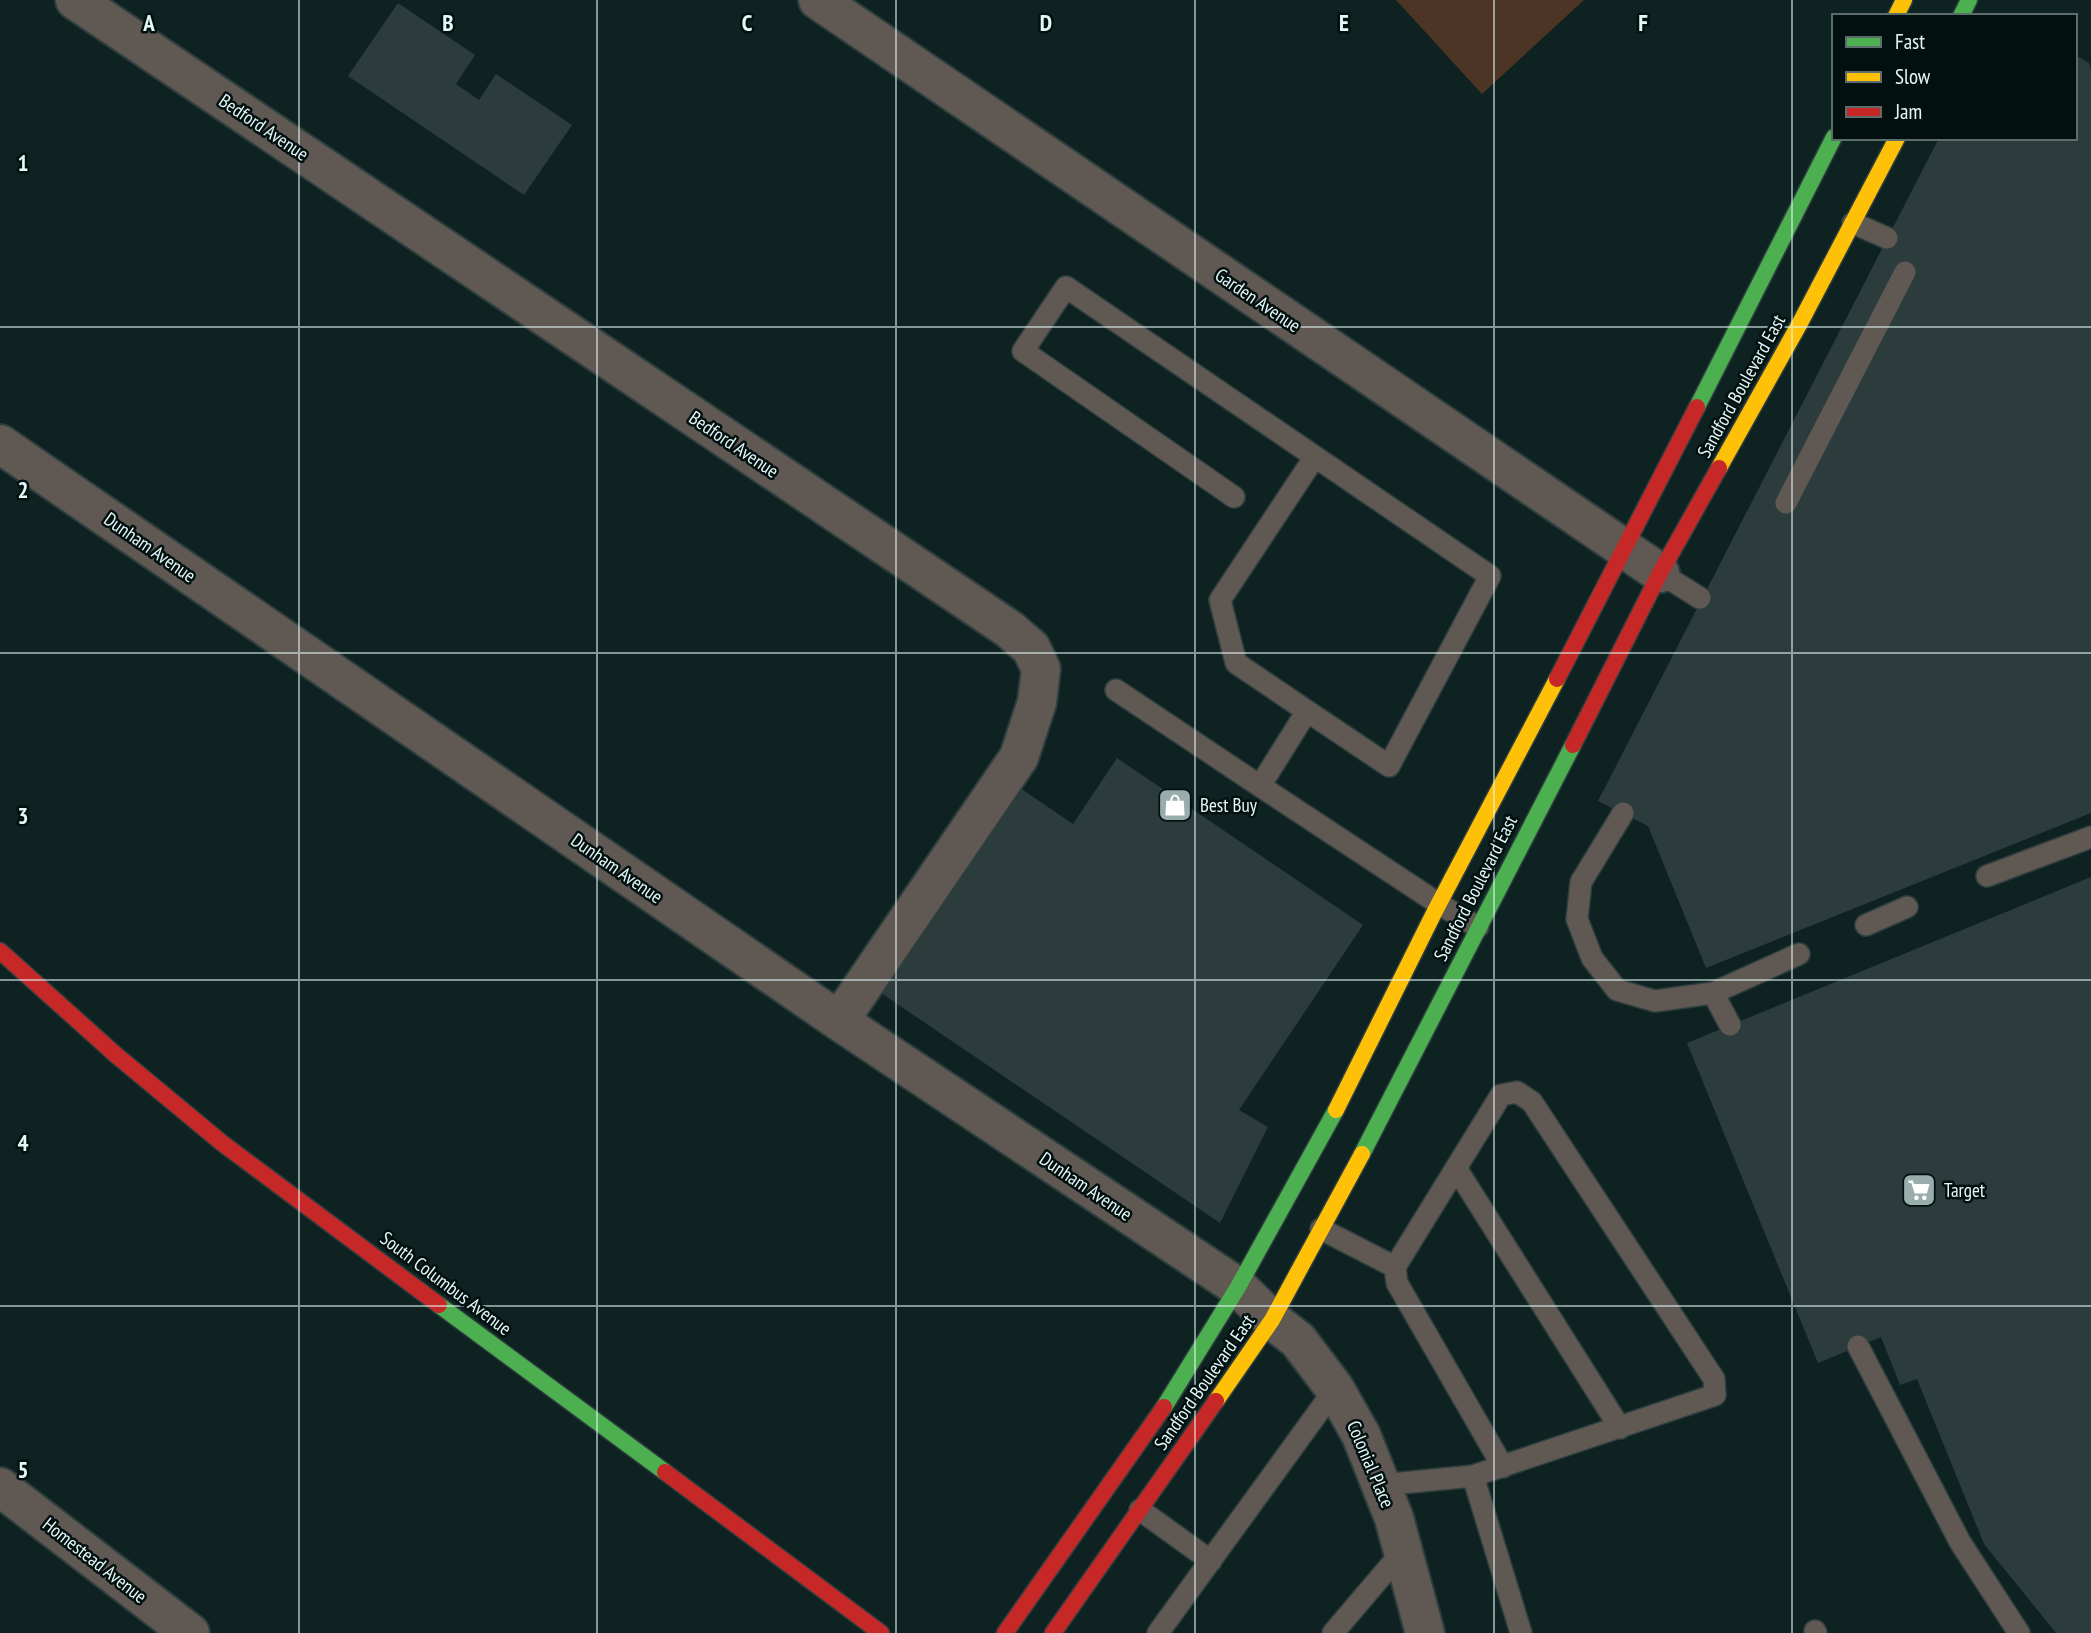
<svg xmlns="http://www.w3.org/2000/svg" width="2091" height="1633" viewBox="0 0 2091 1633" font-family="'PT Sans Narrow',sans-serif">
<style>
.green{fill:#4c3525}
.building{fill:#2c3c3c}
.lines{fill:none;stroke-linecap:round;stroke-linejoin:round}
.lane-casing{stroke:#2e3e3e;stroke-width:24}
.street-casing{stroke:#2e3e3e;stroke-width:42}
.fast-casing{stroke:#2e3e3e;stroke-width:19}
.slow-casing{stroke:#2e3e3e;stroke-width:19}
.jam-casing{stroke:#2e3e3e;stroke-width:19}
.lane{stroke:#5f5853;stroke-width:21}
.street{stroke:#5f5853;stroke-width:38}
.fast{stroke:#4caf50;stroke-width:16}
.slow{stroke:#ffc107;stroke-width:16}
.jam{stroke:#c62828;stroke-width:16}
.grid{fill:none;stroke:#e5f8f8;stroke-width:2;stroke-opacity:0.55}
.labels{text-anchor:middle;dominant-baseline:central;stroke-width:5;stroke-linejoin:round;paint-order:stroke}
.street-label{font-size:19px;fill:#e5f8f8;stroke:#031010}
.poi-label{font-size:19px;fill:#e5f8f8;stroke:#031010;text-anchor:start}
.grid-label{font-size:23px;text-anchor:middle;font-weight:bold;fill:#e5f8f8;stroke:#031010;stroke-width:5;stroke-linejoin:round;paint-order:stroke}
</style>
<rect width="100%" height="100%" fill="#0e2222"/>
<path class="green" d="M1396 0H1584L1482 94Z"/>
<path class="building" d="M398 3 475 55 456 84 479 100 496 74 572 125 524 195 348 76Z
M2075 55 2089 63 2091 69V813L1706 968 1648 826 1598 801 1939 138H2075Z
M1117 758 1363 925 1239 1110 1268 1127 1220 1223 881 993 1020 788 1073 824Z
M2091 877V1633H2056L1984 1544 1917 1379 1900 1385 1881 1337 1818 1363 1687 1043Z"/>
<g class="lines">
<g class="lane-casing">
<path id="lane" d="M1853 223 1887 238
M1234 497 1023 351 1066 287 1490 576 1389 766 1307 711 1260 786 1439 904 1478 927
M1786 503 1905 272
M1660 573 1700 598
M1116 690 1260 786
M1307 711 1236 663 1220 600 1314 458
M1623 813 1581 882 1577 919 1592 958 1617 990 1655 1001 1713 993 1730 1025
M1987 876 2091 837
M1866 925 1907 907
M1713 993 1799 954
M1456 1168 1620 1428
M1321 1229 1395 1267
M1858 1346 1960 1542 2019 1633
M1473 1476 1521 1633
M1381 1485 1473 1476 1715 1395 1714 1379 1532 1102 1517 1092 1501 1095 1395 1267 1397 1283 1503 1467
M1140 1510 1211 1561
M1815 1631 1816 1633
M1158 1633 1335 1389
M1333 1633 1402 1552"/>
</g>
<g class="street-casing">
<path id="street" d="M75 0 1009 629 1031 648 1041 669 1037 702 1019 757 839 1021
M818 0 1660 573
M0 444 839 1021 1238 1287 1272 1320 1298 1340 1335 1389 1361 1435 1394 1518 1425 1633
M0 1487 190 1633"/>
</g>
<g class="fast-casing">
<path id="fast" d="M1961 16 1969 0
M1697 407 1834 137
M1362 1154 1573 745
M439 1305 665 1472
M1164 1407 1238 1287 1336 1110"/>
</g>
<g class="slow-casing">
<path id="slow" d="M1896 16 1904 0
M1719 468 1800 323 1897 138
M1336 1110 1435 911 1557 679
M1216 1401 1272 1320 1362 1154"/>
</g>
<g class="jam-casing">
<path id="jam" d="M1557 679 1697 407
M1573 745 1660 573 1719 468
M0 951 116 1055 222 1143 439 1305
M665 1472 881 1633
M1005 1633 1164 1407
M1053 1633 1216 1401"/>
</g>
<use href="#lane" class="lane"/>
<use href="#street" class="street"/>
<use href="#fast" class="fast"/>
<use href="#slow" class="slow"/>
<use href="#jam" class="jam"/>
</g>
<path class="grid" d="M299 0V1633M597 0V1633M896 0V1633M1195 0V1633M1494 0V1633M1792 0V1633M0 327H2091M0 653H2091M0 980H2091M0 1306H2091"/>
<defs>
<g id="shop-square" transform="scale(1.75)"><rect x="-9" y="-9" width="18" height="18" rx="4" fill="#9aadad" stroke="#031010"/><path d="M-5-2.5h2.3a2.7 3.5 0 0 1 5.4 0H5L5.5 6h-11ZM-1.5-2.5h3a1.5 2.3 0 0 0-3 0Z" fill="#fff"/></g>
<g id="supermarket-square" transform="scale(1.75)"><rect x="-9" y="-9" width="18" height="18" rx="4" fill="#9aadad" stroke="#031010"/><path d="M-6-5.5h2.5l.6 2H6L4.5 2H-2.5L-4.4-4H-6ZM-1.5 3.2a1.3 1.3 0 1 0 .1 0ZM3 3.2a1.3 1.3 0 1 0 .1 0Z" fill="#fff"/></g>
</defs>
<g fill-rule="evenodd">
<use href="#shop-square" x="1175" y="805"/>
<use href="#supermarket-square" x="1919" y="1190"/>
</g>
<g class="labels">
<g class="street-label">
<text transform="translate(264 127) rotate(34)">Bedford Avenue</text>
<text transform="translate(1258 300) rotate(34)">Garden Avenue</text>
<text transform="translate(1741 386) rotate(-61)">Sandford Boulevard East</text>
<text transform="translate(734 444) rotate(34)">Bedford Avenue</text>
<text transform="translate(150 547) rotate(35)">Dunham Avenue</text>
<text transform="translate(617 868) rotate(35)">Dunham Avenue</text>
<text transform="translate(1475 888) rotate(-63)">Sandford Boulevard East</text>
<text transform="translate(1086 1186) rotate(34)">Dunham Avenue</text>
<text transform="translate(446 1283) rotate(37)">South Columbus Avenue</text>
<text transform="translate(1204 1382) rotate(-55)">Sandford Boulevard East</text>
<text transform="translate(1371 1464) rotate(67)">Colonial Place</text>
<text transform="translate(95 1560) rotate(38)">Homestead Avenue</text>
</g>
<g class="poi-label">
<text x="1200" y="805">Best Buy</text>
<text x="1944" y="1190">Target</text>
</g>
</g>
<g class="grid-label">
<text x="149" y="31">A</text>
<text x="448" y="31">B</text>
<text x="747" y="31">C</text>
<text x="1046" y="31">D</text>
<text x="1344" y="31">E</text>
<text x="1643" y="31">F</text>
<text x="23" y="171">1</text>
<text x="23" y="498">2</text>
<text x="23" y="824">3</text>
<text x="23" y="1151">4</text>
<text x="23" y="1478">5</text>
</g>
<rect x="1832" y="14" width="245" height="126" fill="#031010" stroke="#5d6d6d" stroke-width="2"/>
<rect x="1846" y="37" width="35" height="10" fill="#4caf50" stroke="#5d6d6d" stroke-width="2"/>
<text x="1895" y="49" font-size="21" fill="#e5f8f8">Fast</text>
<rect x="1846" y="72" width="35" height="10" fill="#ffc107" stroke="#5d6d6d" stroke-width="2"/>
<text x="1895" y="84" font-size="21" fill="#e5f8f8">Slow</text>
<rect x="1846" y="107" width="35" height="10" fill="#c62828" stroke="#5d6d6d" stroke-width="2"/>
<text x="1895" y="119" font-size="21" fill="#e5f8f8">Jam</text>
</svg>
